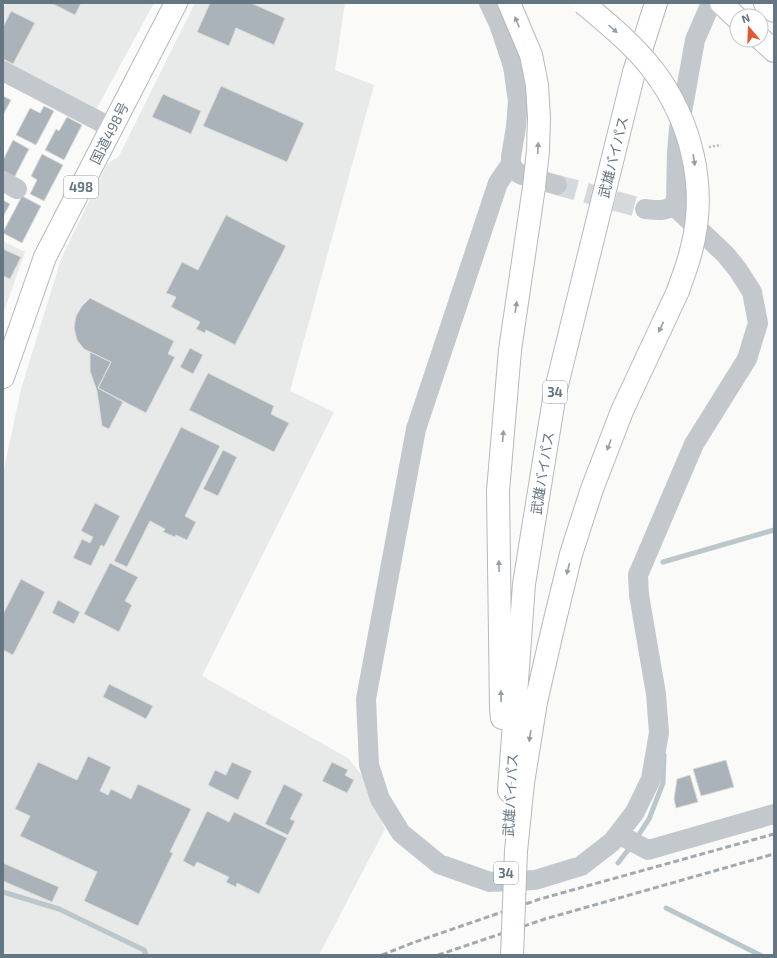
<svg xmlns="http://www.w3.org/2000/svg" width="777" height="958" viewBox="0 0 777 958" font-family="'Exo 2','Noto Sans JP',sans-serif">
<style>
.built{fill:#e8e9e9}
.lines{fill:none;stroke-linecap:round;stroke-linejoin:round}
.stream{stroke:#bbc7cb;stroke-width:5}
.building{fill:#aab3b9;stroke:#dcdcda}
.minor-tunnel{stroke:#d5d9db;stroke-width:20;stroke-dasharray:20 10;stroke-linecap:butt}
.highway-casing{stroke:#b4b9bd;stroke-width:24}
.path{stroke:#bbbfc2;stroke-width:2.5;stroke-dasharray:2 2;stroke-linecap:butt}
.minor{stroke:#c3c8cc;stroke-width:20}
.highway{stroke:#fff;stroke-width:22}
.rail{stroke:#a2aab0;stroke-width:3;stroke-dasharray:6 3;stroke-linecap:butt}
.highway-bridge-casing{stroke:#b4b9bd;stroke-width:24;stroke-linecap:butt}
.highway-bridge{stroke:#fff;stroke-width:22}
.oneway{fill:#939fa8}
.labels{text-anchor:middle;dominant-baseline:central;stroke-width:4;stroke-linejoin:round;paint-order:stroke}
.shield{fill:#fff;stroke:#939fa8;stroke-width:1}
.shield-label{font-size:13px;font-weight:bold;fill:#657683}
.street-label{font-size:14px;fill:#657683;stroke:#fff}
</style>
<rect width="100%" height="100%" fill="#fafaf8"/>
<path class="built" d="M6 3H154L96 110 3 63V10Z
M195 3H345L335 70 374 85 290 391 334 412 202 676 348 758 364 778 385 829 319 955H3V474L21 389 61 259 107 164 119 156Z
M3 241 25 252 3 314Z"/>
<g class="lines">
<path class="stream" d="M663 562 774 530
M636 839 649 819 663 783 664 755
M618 863 632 845
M3 892 59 909 144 950 146 955
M666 908 760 955"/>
</g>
<path class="building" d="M51 3H81L75 15Z
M210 3H251L285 18 274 45 236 28 229 46 197 32Z
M11 11 35 23 13 64 3 59V27Z
M221 86 304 123 287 162 203 126Z
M163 94 201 111 191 134 152 117Z
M3 96 11 100 3 115Z
M44 106 54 111 36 145 16 135 30 108 40 113Z
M67 117 82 125 64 160 45 150 56 129 59 131Z
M13 140 29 149 14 178 3 172V160Z
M42 154 63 165 44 201 30 194 37 180 31 176Z
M22 196 41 206 22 243 3 233V232Z
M3 200 10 204 3 217Z
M226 215 286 246 235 345 206 330 205 333 196 329 200 322 171 307 176 297 166 293 182 262 198 270Z
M3 249 21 257 10 279 3 276Z
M90 298 174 341 168 354 175 357 146 413 98 388 111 362 84 349 77 340 74 328 76 316 82 306Z
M190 348 203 355 193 374 180 367Z
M90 352 111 362 98 388 123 402 109 429 102 426 97 391 90 371Z
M208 373 274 406 271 414 289 423 274 452 189 410Z
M181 427 220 446 185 516 196 522 187 540 176 535 175 537 163 532 165 529 150 521 127 567 114 561Z
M223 450 237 457 218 496 203 489Z
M95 503 120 516 104 547 101 545 91 566 73 558 82 539 90 543 93 537 81 531Z
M110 563 138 577 125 601 132 605 119 632 84 614Z
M21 579 45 592 13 655 3 650V614Z
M58 600 80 612 74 624 52 613Z
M109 684 153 706 146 719 103 697Z
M88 756 111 767 100 791 108 795 111 789 131 799 138 784 191 809 170 852 173 853 138 926 84 901 97 872 20 836 30 816 15 809 38 762 77 780Z
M726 760 734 787 701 796 693 769Z
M232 762 252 771 238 800 208 785 215 770 226 775Z
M332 762 348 770 345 775 354 780 347 793 322 781Z
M690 775 698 802 676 808 674 799 677 779Z
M284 784 303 794 290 819 295 821 288 835 265 824Z
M207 811 229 822 234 812 287 838 259 894 237 883 236 887 226 882 229 877 197 862 194 867 183 861Z
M3 863 59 887 52 902 3 881Z"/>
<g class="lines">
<path class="minor-tunnel" d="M557 185 645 209"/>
<g class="highway-casing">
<path id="highway" d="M721 3 737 18
M765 3 774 11
M761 39 774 51
M3 377 45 257 176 3
M502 718 501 708 498 491 510 350 534 187
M523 783 536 702 552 632 571 554 592 489 622 411 678 291
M509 791 524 584 555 393 634 72 656 3"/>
</g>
<path class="path" d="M709 147 721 145"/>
<path class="minor" d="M489 3 499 24 513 66 518 101 516 127 511 157V164L515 171 522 175 557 185
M3 71 112 128
M511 164 498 183 416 429 366 699 369 765 380 799 401 833 439 864 490 882 535 880 581 866 612 842 635 812 651 779 659 733 656 694 639 595 638 575 694 444 747 359 758 323 752 292 738 270 725 254 673 205
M3 181 17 189
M645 209C656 210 669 213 676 201L677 152 679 129 695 40 711 3
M618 834 648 850 774 814"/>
<use href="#highway" class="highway"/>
<path class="rail" d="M382 955 415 942 540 899 774 834
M438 955 545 919 774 854"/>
<g class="highway-bridge-casing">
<path id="highway-bridge" d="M509 3 531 55 537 85 539 118 538 151 534 187
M583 3C607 23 634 45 653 70 692 121 708 189 691 251 688 265 682 278 678 291
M512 955 516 851 523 783"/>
</g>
<use href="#highway-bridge" class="highway-bridge"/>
</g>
<defs><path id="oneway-solid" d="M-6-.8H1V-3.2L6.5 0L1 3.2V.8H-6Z"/></defs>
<g class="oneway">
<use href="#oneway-solid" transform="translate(517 22) rotate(-112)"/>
<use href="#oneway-solid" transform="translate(613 29) rotate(42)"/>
<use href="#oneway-solid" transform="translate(538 148) rotate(-87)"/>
<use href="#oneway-solid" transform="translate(694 160) rotate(81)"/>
<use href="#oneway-solid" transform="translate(516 307) rotate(-81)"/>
<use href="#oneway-solid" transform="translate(661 327) rotate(115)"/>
<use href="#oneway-solid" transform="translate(503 436) rotate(-85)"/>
<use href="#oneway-solid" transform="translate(609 445) rotate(110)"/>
<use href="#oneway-solid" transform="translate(499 566) rotate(-91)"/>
<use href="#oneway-solid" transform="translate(568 569) rotate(104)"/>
<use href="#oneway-solid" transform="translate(501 696) rotate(-91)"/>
<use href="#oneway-solid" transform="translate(530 736) rotate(99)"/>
</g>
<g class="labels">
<g class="shield">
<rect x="64" y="176" width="34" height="22" rx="3"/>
<rect x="543" y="381" width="24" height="22" rx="3"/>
<rect x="494" y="862" width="24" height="22" rx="3"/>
</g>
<g class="shield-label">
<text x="81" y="187">498</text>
<text x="555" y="392">34</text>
<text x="506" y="873">34</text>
</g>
<g class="street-label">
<text transform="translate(109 133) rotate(-63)">国道498号</text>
<text transform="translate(613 157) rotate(-76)">武雄バイパス</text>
<text transform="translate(542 473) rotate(-81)">武雄バイパス</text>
<text transform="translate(510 795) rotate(-87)">武雄バイパス</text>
</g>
</g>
<rect width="777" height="958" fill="none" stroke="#657683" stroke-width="8"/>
<g transform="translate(749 28) rotate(341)"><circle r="19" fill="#ffffff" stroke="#c1c8cd"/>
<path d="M0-3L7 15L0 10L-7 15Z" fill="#e4572e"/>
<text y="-6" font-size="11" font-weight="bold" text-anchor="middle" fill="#657683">N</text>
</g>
</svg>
